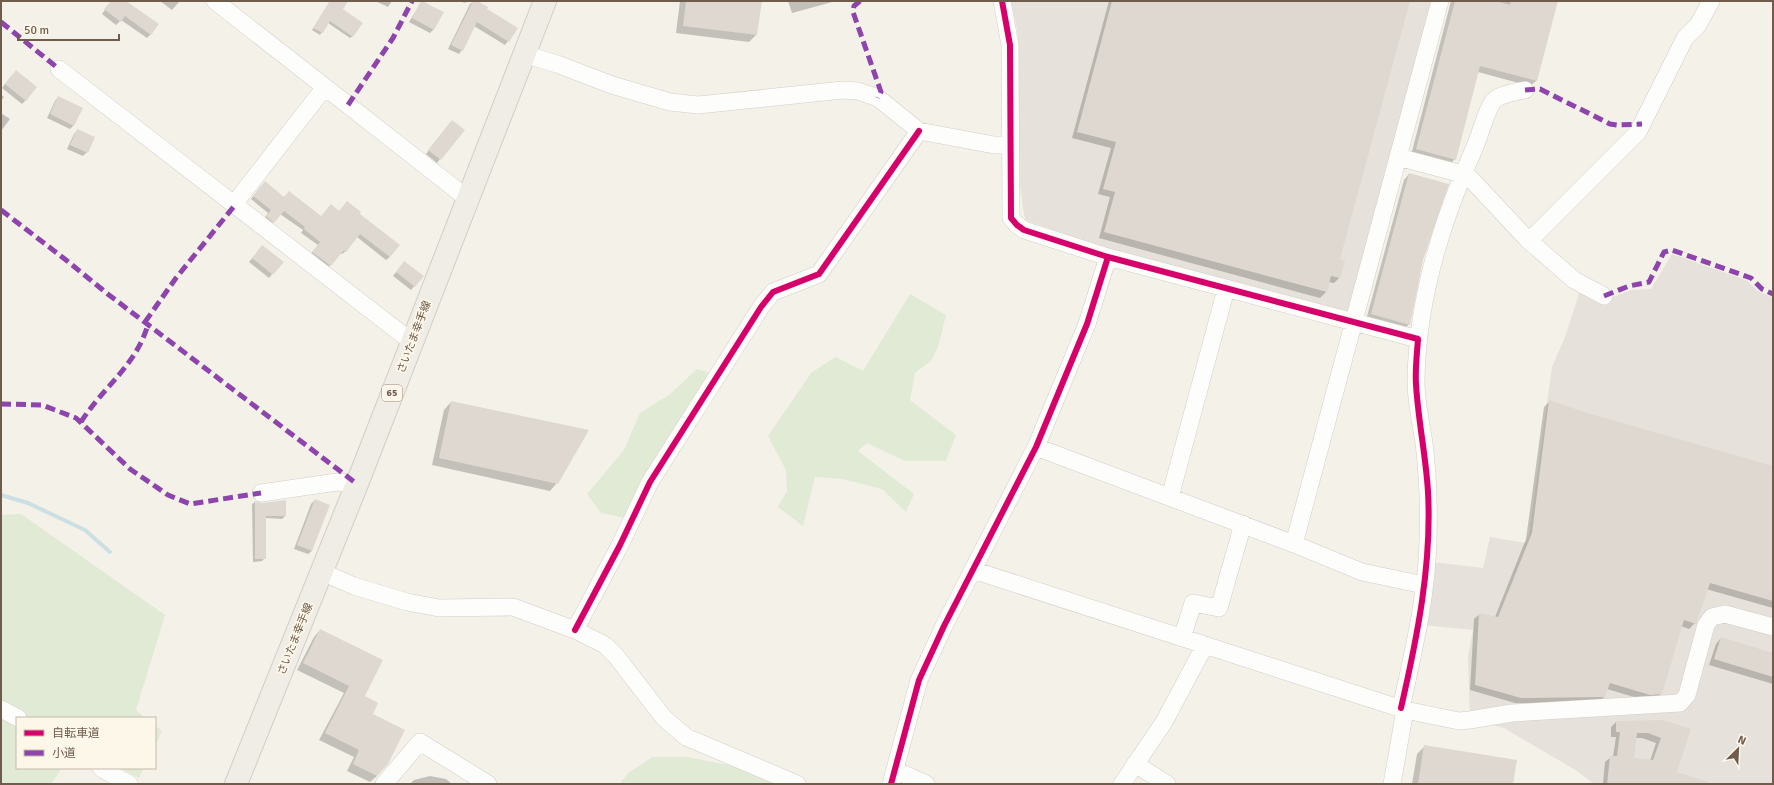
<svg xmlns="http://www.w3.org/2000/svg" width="1774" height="785" viewBox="0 0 1774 785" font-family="Signika,'Noto Sans JP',sans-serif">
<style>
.industrial{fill:#e6e1da}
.green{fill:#e0ead5}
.shadow{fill:#0003;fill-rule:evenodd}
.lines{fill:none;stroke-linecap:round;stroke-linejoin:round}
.stream{stroke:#ccdfe3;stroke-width:4}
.building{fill:#dfd8d0;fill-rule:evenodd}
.minor-casing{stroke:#d3cec7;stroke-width:18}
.major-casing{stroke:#d3cdc6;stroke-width:24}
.minor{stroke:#fdfdfc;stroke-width:17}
.major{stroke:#f0ede6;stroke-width:22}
.quiet{stroke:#8e44ad;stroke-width:5;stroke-dasharray:10 5;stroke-linecap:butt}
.cycleway-casing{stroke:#fdf7ea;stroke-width:8}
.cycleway{stroke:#d6006c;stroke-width:6}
.labels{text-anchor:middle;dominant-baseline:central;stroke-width:3.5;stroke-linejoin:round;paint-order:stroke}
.shield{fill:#fdf7ea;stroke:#9a8a7c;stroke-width:1}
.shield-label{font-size:10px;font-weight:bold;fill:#6f5c4d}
.street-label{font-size:11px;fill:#6f5c4d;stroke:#fdf7ea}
</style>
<rect width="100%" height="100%" fill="#f4f1e9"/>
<path class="industrial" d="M1011 1H1433L1350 315 1128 256 1025 220 1020 187 1018 33Z
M1672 254 1746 280 1758 291 1773 298V784H1594L1577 771 1504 728 1470 720 1468 657 1473 630 1423 625 1432 562 1483 568 1490 537 1525 543 1529 534 1552 367 1565 337 1581 288 1604 300 1632 290 1651 289Z"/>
<path class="green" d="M910 294 946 315 938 347 931 361 915 373 910 400 956 435 946 461H905L867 443 858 451 914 494 906 512 882 489 842 479 815 477 803 526 778 507 787 491 786 470 768 436 812 372 836 357 863 371Z
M697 369 711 373 626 518 601 513 587 494 624 450 640 413 669 395Z
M21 514 165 615 136 710 145 718H17V768H62L51 784H1V515Z
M155 725 162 731 155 746Z
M653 757H687L734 766 777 784H620L628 773Z
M120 768H144L139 778Z"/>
<path class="shadow" d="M111 1H125L151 34 147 38 121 20 116 25 102 14Z
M160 1H180L172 10Z
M330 1H347L341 9 353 36 350 38 328 23 320 35 312 30Z
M375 1H392L388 7Z
M422 1 441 12 434 29 430 33 409 22Z
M459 1H467L465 3Z
M474 1 486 10 508 41 505 45 474 26 462 50 459 54 448 49 470 4Z
M680 1H761L756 35 749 42 676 33Z
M788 1H836L792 13Z
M1109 1H1409L1339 260V278L1334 283 1329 282 1326 292 1320 298 1099 238 1110 197 1098 194 1111 148 1072 138Z
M1451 1H1557L1536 81 1530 86 1478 72 1455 159 1449 165 1411 155Z
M12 75 26 100 22 104 2 88Z
M1 95 4 97 1 101Z
M58 97 74 125 70 129 47 118 55 101Z
M1 113 10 119 1 131Z
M449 124 440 159 437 163 426 154Z
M78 130 87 152 83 156 67 149 74 134Z
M1409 174 1422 259 1409 324 1404 330 1366 320 1404 180Z
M261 186 321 217 339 212 358 214 390 257 386 260 357 237 346 251 342 254 340 253 327 269 309 256 318 245 301 233 303 230 280 214 270 226 263 220 268 213 251 199Z
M259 250 282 262 269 278 249 262Z
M401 266 423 276 411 290 393 276Z
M1550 401 1583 413 1773 467V608L1706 589 1695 623 1689 629 1681 626 1661 694 1655 699 1644 700 1607 689 1604 697 1598 703H1515L1470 690 1474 619 1480 614 1495 617 1526 539 1544 407Z
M451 402 557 483 550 491 432 465 444 410Z
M315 500 312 551 308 554 294 549 311 504Z
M255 502 285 516 282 519 265 518V558L262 561 253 562 252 504Z
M320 630 364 697 371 714 377 776 370 782 347 771 354 757 319 740 344 693 297 670 314 637Z
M1721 638 1773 654V684L1709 665 1716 644Z
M1663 721 1676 773 1711 784H1603L1605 762 1611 757H1613L1616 737H1611V727L1616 722ZM1635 738H1642L1656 743 1650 761 1633 759Z
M1425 746 1512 784H1412L1417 754Z
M430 776 446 779 452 784H410L414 780Z"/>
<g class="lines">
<path class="stream" d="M1 495 28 503 85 530 110 552"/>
</g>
<path class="building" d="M111 1H126L159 24 151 35 125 16 121 22 104 9Z
M330 1H348L343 9 363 23 353 37 330 21 323 33 313 28Z
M421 1 444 12 434 30 412 18Z
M473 1H477L488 7 487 9 518 28 509 42 477 22 463 51 451 45Z
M686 1H762L757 35 683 26Z
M1112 1H1410L1340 259 1345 260 1340 278 1331 276 1327 292 1104 232 1115 192 1103 189 1116 142 1077 132Z
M1455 1H1496L1510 5 1511 1H1558L1537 81 1480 66 1456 160 1416 149Z
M16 70 37 87 26 101 5 84Z
M58 96 83 108 74 126 50 114Z
M452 120 465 130 441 160 428 150Z
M77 129 95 137 88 153 70 145Z
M1409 173 1449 184 1423 260 1410 325 1371 314Z
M265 181 284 197 289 191 321 216 331 204 339 211 347 201 361 212 360 214 400 245 390 257 360 234 346 252 344 250 331 266 312 252 320 242 304 229 305 227 284 211 274 223 266 216 271 210 253 196Z
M262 245 284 262 273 275 252 258Z
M404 261 424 276 415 287 396 272Z
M1549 400 1584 412 1773 466V601L1710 583 1696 624 1684 620 1662 694 1650 695 1610 683 1605 697 1521 698 1475 685 1479 613 1498 617 1532 533Z
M451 401 589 430 558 484 439 458Z
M315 499 330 505 312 551 297 545Z
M286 500V516H266V559H255V501L262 503Z
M320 629 383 660 365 696 378 703 373 714 405 730 388 764 377 776 353 764 359 750 325 733 349 686 303 663Z
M1721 637 1773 653V677L1714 659Z
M1663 720 1691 729 1677 772 1708 782 1707 784H1607L1610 756H1617L1620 732H1616V721ZM1637 733H1648L1661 738 1653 760 1634 758Z
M1424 745 1517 760 1513 784H1418Z"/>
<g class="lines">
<g class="minor-casing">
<path id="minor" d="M215 1 468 199
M1002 1 1010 45 1011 218 1017 225 1024 230 1108 257 1418 339
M524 54 557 64 612 85 670 102 698 105 843 90 858 91 878 98 919 131 994 145H1010
M59 69 412 342
M1398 157 1462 174 1471 179 1527 239 1574 280 1604 296
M234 204 325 87
M1529 241 1638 132 1685 38 1698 25 1711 1
M1036 447 1294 544 1362 572 1424 585
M261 493 337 482 357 484
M1170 497 1226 289
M1294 544 1440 1
M973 570 1405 710 1459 721 1470 720 1512 713 1680 703 1687 695 1706 625 1712 617 1725 614 1773 627
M322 572 354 586 407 602 439 608 513 607 575 630 605 645 616 656 664 718 686 737 797 784
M575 630 620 545 650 482 761 307 773 292 819 274 919 131
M1182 638 1193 603 1219 608 1243 524
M1401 708C1413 653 1427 596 1428 539 1429 507 1428 475 1424 443 1421 423 1416 402 1416 381 1417 301 1441 222 1474 149 1480 136 1485 114 1492 103 1498 94 1515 92 1525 90
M1 709 18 718
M1135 764 1167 784
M101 768 129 784
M895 770 926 784
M384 784 420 742 488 784
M891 784 919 680 944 626 1036 447 1087 324 1108 257
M1122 784 1164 722 1205 645
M1392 784 1405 710"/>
</g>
<g class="major-casing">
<path id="major" d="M236 784 357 484 545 1"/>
</g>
<use href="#minor" class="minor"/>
<use href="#major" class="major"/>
<path class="quiet" d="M860 1 854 6 853 12 881 92 878 98
M1 22 59 69
M1525 90 1540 89 1610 124 1617 125 1642 124
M348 105 393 38 412 1
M1 210 66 260 109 295 357 484
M1604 296 1629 286 1649 282 1664 252 1672 250 1751 278 1762 289 1773 294
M145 322 176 278 235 205
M1 404 42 405 76 418 130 469 168 495 190 504 261 493
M81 422C102 388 137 365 148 324"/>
<g class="cycleway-casing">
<path id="cycleway" d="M1002 1 1010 45 1011 218 1017 225 1024 230 1108 257 1418 339C1417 354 1415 369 1416 384 1418 420 1426 456 1428 492 1432 565 1417 638 1401 708
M575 630 620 545 650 482 761 307 773 292 819 274 919 131
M891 784 919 680 944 626 1036 447 1087 324 1108 257"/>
</g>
<use href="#cycleway" class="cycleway"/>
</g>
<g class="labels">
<rect class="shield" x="382" y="385" width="20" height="16" rx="3"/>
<g class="shield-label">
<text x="392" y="393">65</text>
</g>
<g class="street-label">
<text transform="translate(414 337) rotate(-69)">さいたま幸手線</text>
<text transform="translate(295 639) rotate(-68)">さいたま幸手線</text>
</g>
</g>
<rect width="1774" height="785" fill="none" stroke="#6f5c4d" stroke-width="4"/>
<rect x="16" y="717" width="140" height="52" fill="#fdf7ea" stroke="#c4b9ab"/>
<rect x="24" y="730" width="20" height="6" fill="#d6006c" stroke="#c4b9ab"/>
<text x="52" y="737" font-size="12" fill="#6f5c4d">自転車道</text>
<rect x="24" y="750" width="20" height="6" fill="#8e44ad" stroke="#c4b9ab"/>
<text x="52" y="757" font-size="12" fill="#6f5c4d">小道</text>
<g transform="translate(1738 749) rotate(24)" stroke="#fdf7ea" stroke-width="3" paint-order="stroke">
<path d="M0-3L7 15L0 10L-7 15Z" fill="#6f5c4d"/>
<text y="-6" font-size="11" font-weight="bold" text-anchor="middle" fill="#6f5c4d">N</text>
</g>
<path d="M18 34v6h101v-6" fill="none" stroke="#6f5c4d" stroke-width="2"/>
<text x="24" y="34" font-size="12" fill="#6f5c4d" stroke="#fdf7ea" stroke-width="3" paint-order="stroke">50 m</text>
</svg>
